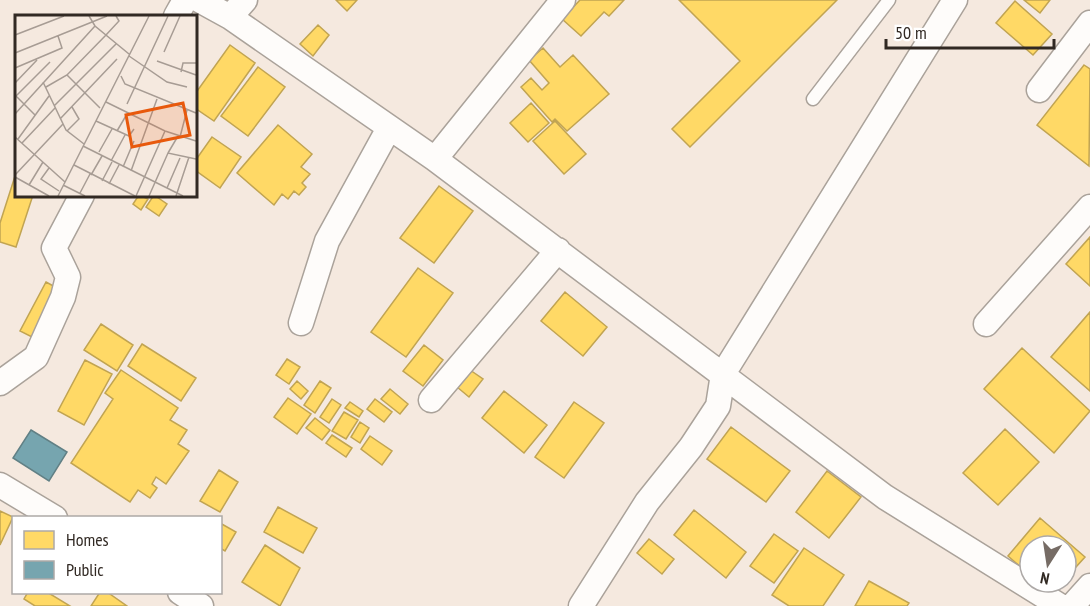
<svg xmlns="http://www.w3.org/2000/svg" width="1090" height="606" viewBox="0 0 1090 606" font-family="'PT Sans Narrow',sans-serif">
<style>
.homes{fill:#ffd966;stroke:#c1a452;stroke-width:1.5}
.public{fill:#76a5af;stroke:#618085;stroke-width:1.5}
.lines{fill:none;stroke-linecap:round;stroke-linejoin:round}
.service-casing{stroke:#aaa29a;stroke-width:15}
.minor-casing{stroke:#aaa29a;stroke-width:27}
.service{stroke:#fefcfa;stroke-width:12}
.minor{stroke:#fefcfa;stroke-width:24}
.inset-road{fill:none;stroke:#a79c94;stroke-width:1.5}
.view{fill:#e8590c;fill-opacity:0.15;stroke:#e8590c;stroke-width:3}
.inset-edge{fill:none;stroke:#312923;stroke-width:3}
</style>
<rect width="100%" height="100%" fill="#f5e9df"/>
<path class="homes" d="M336 0H357L347 11Z
M580 0H624L609 16 604 12 581 36 562 19Z
M679 0H837L690 147 672 129 740 61Z
M1024 0H1050L1040 13Z
M1015 1 1052 34 1033 55 996 23Z
M318 25 329 35 313 56 300 44Z
M230 45 255 63 214 121 195 108V94Z
M543 48 560 67 573 55 609 94 567 131 555 119 552 122 521 87 531 78 542 90 549 83 529 60Z
M1084 65 1090 69 1089 166 1037 125Z
M258 67 285 87 248 136 221 116Z
M531 103 549 123 528 142 510 123Z
M555 121 586 154 564 174 533 141Z
M278 125 312 154 301 167 310 174 302 183 306 187 299 195 294 191 288 199 282 194 274 205 237 173Z
M212 137 241 157 220 188 195 170V161Z
M16 173V195H33L16 247 0 242V223Z
M439 186 473 211 434 263 400 238Z
M139 195 148 199 141 210 133 204Z
M154 195 167 204 159 216 146 207Z
M1090 237V286L1066 264Z
M418 268 453 293 406 357 371 332Z
M46 282 59 289 34 338 20 331Z
M565 292 607 327 583 356 541 321Z
M1090 312V391L1051 357Z
M101 324 133 345 117 371 84 350Z
M142 344 196 378 181 401 128 366Z
M424 345 443 360 423 386 403 371Z
M1022 348 1090 411 1054 453 984 389Z
M287 359 300 367 289 384 276 375Z
M85 360 112 374 84 425 58 411Z
M121 370 178 408 170 420 187 430 178 444 189 451 166 484 156 477 152 484 157 488 150 498 138 490 130 502 71 463 113 399 105 393Z
M470 370 483 379 469 397 457 387Z
M297 381 308 391 301 399 290 389Z
M320 381 331 388 315 413 304 405Z
M390 389 408 404 400 414 381 399Z
M504 391 547 425 524 453 482 418Z
M288 398 311 414 297 434 274 417Z
M332 399 341 405 329 423 320 417Z
M375 399 392 412 384 422 367 409Z
M350 402 363 411 359 417 345 408Z
M574 402 604 423 564 478 535 457Z
M344 412 358 420 346 439 332 431Z
M315 418 330 430 322 440 306 428Z
M360 422 369 428 360 443 351 437Z
M731 427 790 471 766 502 707 459Z
M1005 429 1039 462 998 505 963 473Z
M332 435 352 448 346 457 326 443Z
M370 436 392 451 382 465 361 449Z
M219 470 238 482 220 512 200 501Z
M827 471 861 497 829 538 796 512Z
M278 507 317 528 303 553 264 532Z
M694 510 746 552 726 578 674 535Z
M0 511 13 517 0 545Z
M1040 518 1085 557 1066 578V546H1030V575L1008 556Z
M220 523 236 532 225 551 220 548Z
M774 534 798 551 774 583 750 566Z
M649 539 674 559 662 574 637 553Z
M265 545 300 568 280 606 242 582Z
M804 548 844 575 823 606H789L772 595Z
M869 581 909 603 907 606H855Z
M28 592H47L70 606H35L24 599Z
M100 592H107L127 606H91Z"/>
<path class="public" d="M31 430 67 452 49 481 13 458Z"/>
<g class="lines">
<g class="service-casing">
<path id="service" d="M813 99 889 0"/>
</g>
<g class="minor-casing">
<path id="minor" d="M199 0 230 17 435 159 885 497 1060 606
M176 16 185 0
M230 17 245 0
M1039 90 1090 23
M435 159 563 0
M301 323 327 241 389 128
M986 324 1090 207
M0 383 36 357 63 297 68 277 54 248 82 195
M431 400 558 250
M0 485 55 518
M180 592 201 606
M581 606 647 502 691 447 718 406 723 374 955 0
M1072 606 1090 586"/>
</g>
<use href="#service" class="service"/>
<use href="#minor" class="minor"/>
</g>
<g transform="translate(15 15)">
<rect width="182" height="182" fill="#f5e9df"/>
<path class="inset-road" d="M74 1 80 11 114 39M0 20 49 1M149 37 165 1M0 38 92 1M114 41 152 67 172 72M142 46 181 60M0 53 47 33 43 21M166 57 168 48H181M52 60 85 93M106 61 110 69 181 98M28 67 51 115 69 129M0 68 22 45M31 72 52 60 91 20 104 6 101 1M0 80 20 100M1 81 35 47M91 87 150 116 181 126M112 89 153 1M39 91 101 29M0 99 80 11M45 104 102 44M81 106 114 121 119 114M52 116 64 104 57 92M102 116 112 99M0 122 50 167M165 122 172 95M3 124 34 81M7 128 40 93M68 131 168 181M84 137 97 114M153 138 163 121M96 146 110 120M59 150 120 181M108 152 119 126M34 153 26 164 44 176M116 156 142 84M0 160 48 109M76 160 87 141M0 162 34 181M87 166 97 147M94 169 104 150M14 170 28 147M48 170 70 181M152 173 165 143M65 178 75 159M43 181 134 1M121 181 150 116M134 181 153 138 181 144M161 181 174 142"/>
<path class="view" d="M168 88 175 120 117 132 111 100Z"/>
<rect width="182" height="182" class="inset-edge"/>
</g>
<rect x="12" y="516" width="210" height="78" fill="#ffffff" stroke="#ada9a7" stroke-width="1.5"/>
<rect x="24" y="531" width="30" height="18" fill="#ffd966" stroke="#ada9a7" stroke-width="1.5"/>
<text x="66" y="546" font-size="18" fill="#312923">Homes</text>
<rect x="24" y="561" width="30" height="18" fill="#76a5af" stroke="#ada9a7" stroke-width="1.5"/>
<text x="66" y="576" font-size="18" fill="#312923">Public</text>
<g transform="translate(1048 564) rotate(192)"><circle r="28" fill="#ffffff" stroke="#ada9a7" stroke-width="1.5"/>
<path d="M0-4.5L10 22L0 15L-10 22Z" fill="#766c65"/>
<text y="-9" font-size="16" font-weight="bold" text-anchor="middle" fill="#312923">N</text>
</g>
<path d="M886 39v9h168v-9" fill="none" stroke="#312923" stroke-width="3"/>
<text x="895" y="39" font-size="18" fill="#312923" stroke="#ffffff" stroke-width="4.5" paint-order="stroke">50 m</text>
</svg>
